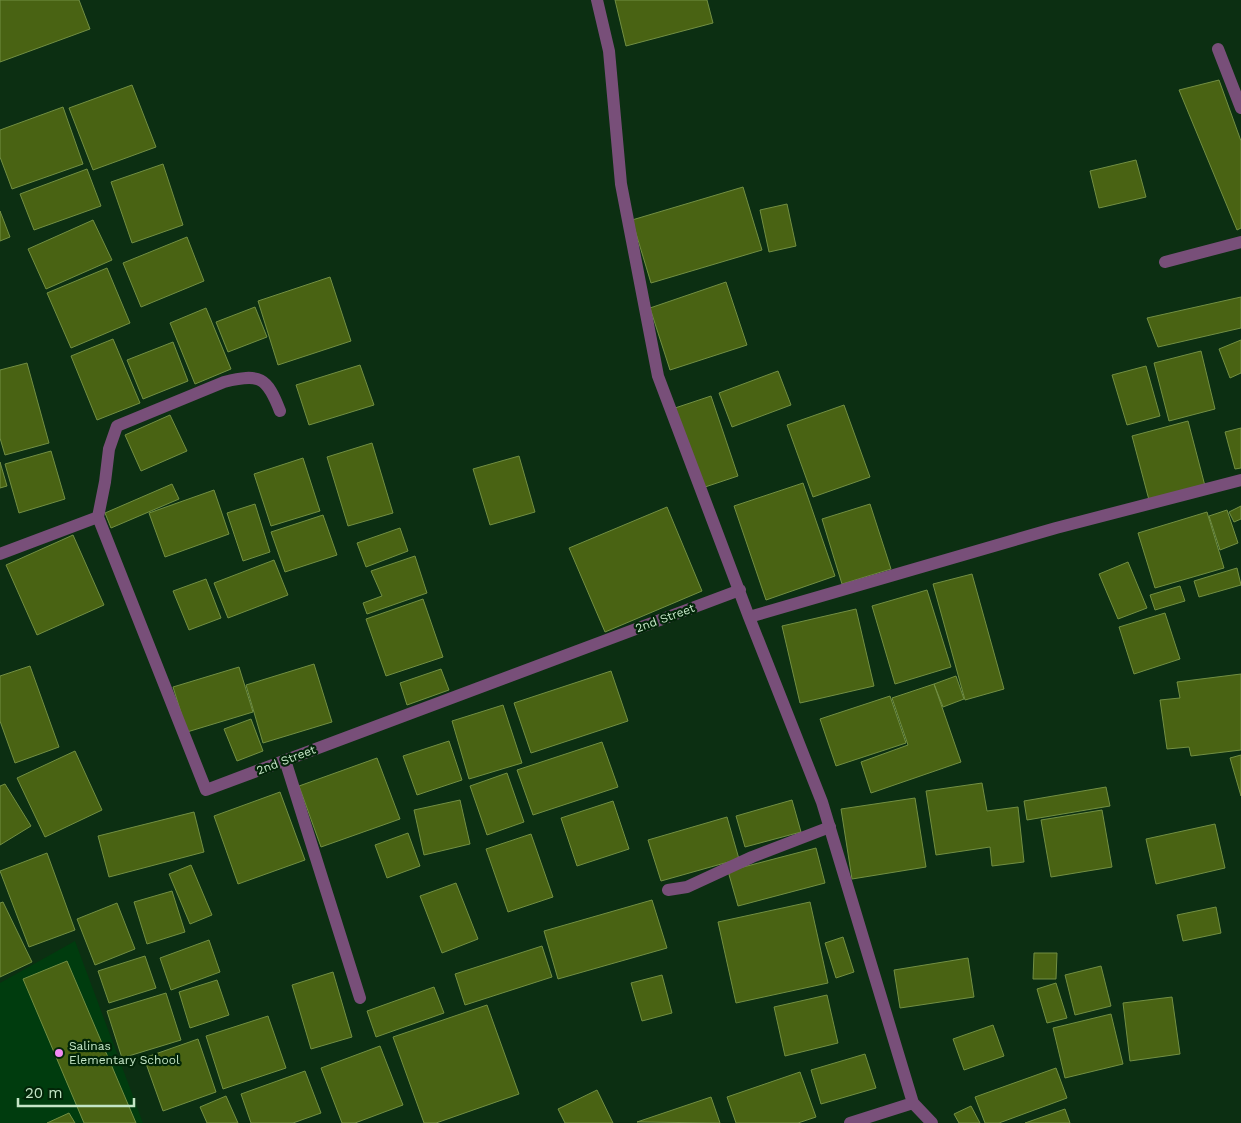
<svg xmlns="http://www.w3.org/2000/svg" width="1241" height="1123" viewBox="0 0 1241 1123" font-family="'Work Sans',sans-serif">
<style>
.built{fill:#003c0e}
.building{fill:#496313;stroke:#728f43}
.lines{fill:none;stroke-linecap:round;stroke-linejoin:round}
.service{stroke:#784f79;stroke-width:12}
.minor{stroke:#784f79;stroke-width:12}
.tertiary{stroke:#784f79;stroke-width:12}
.poi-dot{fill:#f28af3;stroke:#022508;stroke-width:2}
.labels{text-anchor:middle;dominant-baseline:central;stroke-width:4.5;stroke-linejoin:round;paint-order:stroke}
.street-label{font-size:12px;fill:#c4e5c6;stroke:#022508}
.poi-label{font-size:12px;fill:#c4e5c6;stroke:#022508;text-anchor:start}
</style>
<rect width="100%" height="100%" fill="#0c2f12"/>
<path class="built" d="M75 941 143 1123H0V983Z"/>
<path class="building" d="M0 0H79L90 29 0 62Z
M615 0H707L713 23 626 46Z
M1219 80 1241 141V228L1237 230 1179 90Z
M132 85 156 147 93 170 69 108Z
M63 107 83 164 12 189 0 157V130Z
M1136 160 1146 197 1099 208 1090 171Z
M163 164 183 225 132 243 111 182Z
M87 169 101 206 34 230 20 194Z
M743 187 762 250 651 283 632 220Z
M787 204 796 246 769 252 760 210Z
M0 211 10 237 0 241Z
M93 220 112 260 46 289 28 249Z
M187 237 204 281 141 307 123 263Z
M107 268 130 323 71 348 47 293Z
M330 277 351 341 278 365 258 301Z
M726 282 747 345 670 370 650 308Z
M1241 297V328L1158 347 1147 318Z
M255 307 267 337 228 352 216 322Z
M206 308 231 369 195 384 170 323Z
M113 339 140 403 97 420 71 356Z
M1241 340V373L1230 378 1219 349Z
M173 342 188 381 143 399 127 360Z
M1201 351 1215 409 1169 421 1154 363Z
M27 363 49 443 5 455 0 438V370Z
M360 365 374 405 309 425 296 385Z
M1146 366 1160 416 1127 425 1112 375Z
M778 371 791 405 732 427 719 393Z
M711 396 738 476 702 488 675 408Z
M844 405 870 477 813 497 787 425Z
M170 415 187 451 141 471 125 435Z
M1188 421 1205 486 1149 500 1132 436Z
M1241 428V468L1235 469 1225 432Z
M372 443 393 513 348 526 327 457Z
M51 451 65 499 19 513 5 464Z
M519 456 535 512 490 525 473 469Z
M303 458 320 511 271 526 254 474Z
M0 462 7 486 0 488Z
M803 483 835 576 766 600 734 506Z
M172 484 179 499 111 528 105 513Z
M214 490 229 534 165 557 149 513Z
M255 504 270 552 243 561 227 513Z
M870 504 891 569 842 584 822 519Z
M1241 506V519L1234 522 1229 512Z
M667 507 702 591 605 632 569 548Z
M1227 510 1238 543 1220 550 1209 516Z
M1207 512 1224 568 1155 588 1138 533Z
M323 515 337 555 285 572 271 532Z
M400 528 408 551 366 567 357 543Z
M73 535 104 605 37 635 6 565Z
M415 556 427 593 367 614 363 603 382 596 371 571Z
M274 560 288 595 228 618 214 583Z
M1128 562 1147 608 1118 619 1099 574Z
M1237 568 1241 585 1199 597 1194 581Z
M972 574 1004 689 965 700 933 584Z
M206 579 221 618 189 630 173 591Z
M1180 586 1185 601 1155 610 1150 595Z
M927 590 951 667 895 684 872 606Z
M423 599 443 657 386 676 366 619Z
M856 609 874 686 800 703 782 626Z
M1165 613 1180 659 1134 674 1119 627Z
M314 664 332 722 263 743 246 685Z
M30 666 59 747 15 763 0 721V676Z
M239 667 253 712 187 732 173 687Z
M441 669 449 690 407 705 400 683Z
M611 671 628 721 531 753 514 703Z
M1241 674V750L1191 756 1189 747 1167 749 1160 700 1180 698 1177 682Z
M956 676 964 699 943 707 934 684Z
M934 684 961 762 871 793 861 762 908 745 892 698Z
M890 696 906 743 836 766 820 719Z
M503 705 522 763 469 779 452 721Z
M251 719 263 751 237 761 224 729Z
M449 741 462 780 417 795 403 756Z
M602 742 618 787 533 815 517 770Z
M75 751 102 810 45 837 17 778Z
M1241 755V796L1230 758Z
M377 758 400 819 321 847 299 786Z
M507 773 524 822 487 835 470 786Z
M982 783 987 811 1018 807 1024 862 992 866 990 847 936 855 926 791Z
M5 784 31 826 0 845V786Z
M1106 787 1110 806 1027 820 1024 801Z
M280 792 305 860 238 884 214 816Z
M915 798 926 867 852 879 841 809Z
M460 800 470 844 424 855 414 810Z
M792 800 801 832 745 847 736 816Z
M613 801 629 849 577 866 561 818Z
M1102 810 1112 867 1051 877 1041 820Z
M194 812 204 852 109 877 98 836Z
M727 817 739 859 661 881 648 840Z
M1215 824 1225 868 1156 884 1146 839Z
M408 833 420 866 387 878 375 845Z
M531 834 553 897 508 912 486 849Z
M816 848 825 883 738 906 728 871Z
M47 853 75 930 29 947 0 871Z
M191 865 212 915 190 924 169 874Z
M456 883 478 939 442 953 420 896Z
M172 891 185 932 147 944 134 902Z
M652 900 667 948 558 979 544 931Z
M3 902 32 962 0 977V903Z
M810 902 828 983 736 1003 718 922Z
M117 903 135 949 95 965 77 919Z
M1216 907 1221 933 1183 941 1177 915Z
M843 937 854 972 836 978 825 943Z
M209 940 220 972 171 990 160 958Z
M542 946 552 977 465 1005 455 974Z
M1034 953H1057L1056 979H1033Z
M145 956 156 988 109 1003 98 971Z
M968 958 974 997 900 1008 894 970Z
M67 961 136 1123H84L23 979Z
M1101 966 1111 1006 1075 1015 1065 975Z
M333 972 352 1037 311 1049 292 985Z
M662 975 672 1013 642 1021 631 983Z
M217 980 229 1015 190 1028 179 992Z
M1056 983 1067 1018 1047 1023 1037 989Z
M434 987 444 1013 376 1037 367 1011Z
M166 993 181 1040 122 1058 107 1011Z
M827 995 838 1043 785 1056 774 1007Z
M1172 997 1180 1054 1130 1061 1123 1003Z
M487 1005 519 1094 436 1123H424L393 1037Z
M1111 1014 1123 1064 1065 1078 1053 1028Z
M268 1016 286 1068 223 1089 206 1036Z
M993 1025 1004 1056 964 1070 953 1039Z
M198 1039 216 1092 163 1111 144 1058Z
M380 1046 403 1105 355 1123H342L321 1068Z
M865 1054 876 1088 821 1104 811 1070Z
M1056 1068 1067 1098 999 1123H985L975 1097Z
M305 1071 321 1113 293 1123H251L241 1094Z
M800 1072 816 1117 798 1123H736L727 1097Z
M597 1090 613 1123H565L558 1109Z
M226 1096 238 1123H207L200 1107Z
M711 1097 720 1123 637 1122Z
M971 1106 980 1123H959L954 1114Z
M1065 1109 1070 1123H1025Z
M69 1113 75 1123H47Z"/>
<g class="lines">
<path class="service" d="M668 890 687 887 752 857 830 827"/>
<path class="minor" d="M597 0 609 51 621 184 658 376 749 617 822 802 913 1103 932 1123
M1218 49 1241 108
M98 517 105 482 109 449 117 426 224 382C260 373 267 377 280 411
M0 554 98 517 206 790 740 590
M749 617 1056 528 1241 480
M285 760 360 998
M850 1123 913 1103"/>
<path class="tertiary" d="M1165 262 1241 242"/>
</g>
<circle class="poi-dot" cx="59" cy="1053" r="5"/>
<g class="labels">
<g class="street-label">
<text transform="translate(665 618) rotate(-20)">2nd Street</text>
<text transform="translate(286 760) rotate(-21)">2nd Street</text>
</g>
<g class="poi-label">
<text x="69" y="1046">Salinas<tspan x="69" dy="14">Elementary School</tspan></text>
</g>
</g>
<path d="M18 1098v8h116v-8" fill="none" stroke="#c4e5c6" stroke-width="2.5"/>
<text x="25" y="1098" font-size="15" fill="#c4e5c6" stroke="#022508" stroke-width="4" paint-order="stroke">20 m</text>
</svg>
